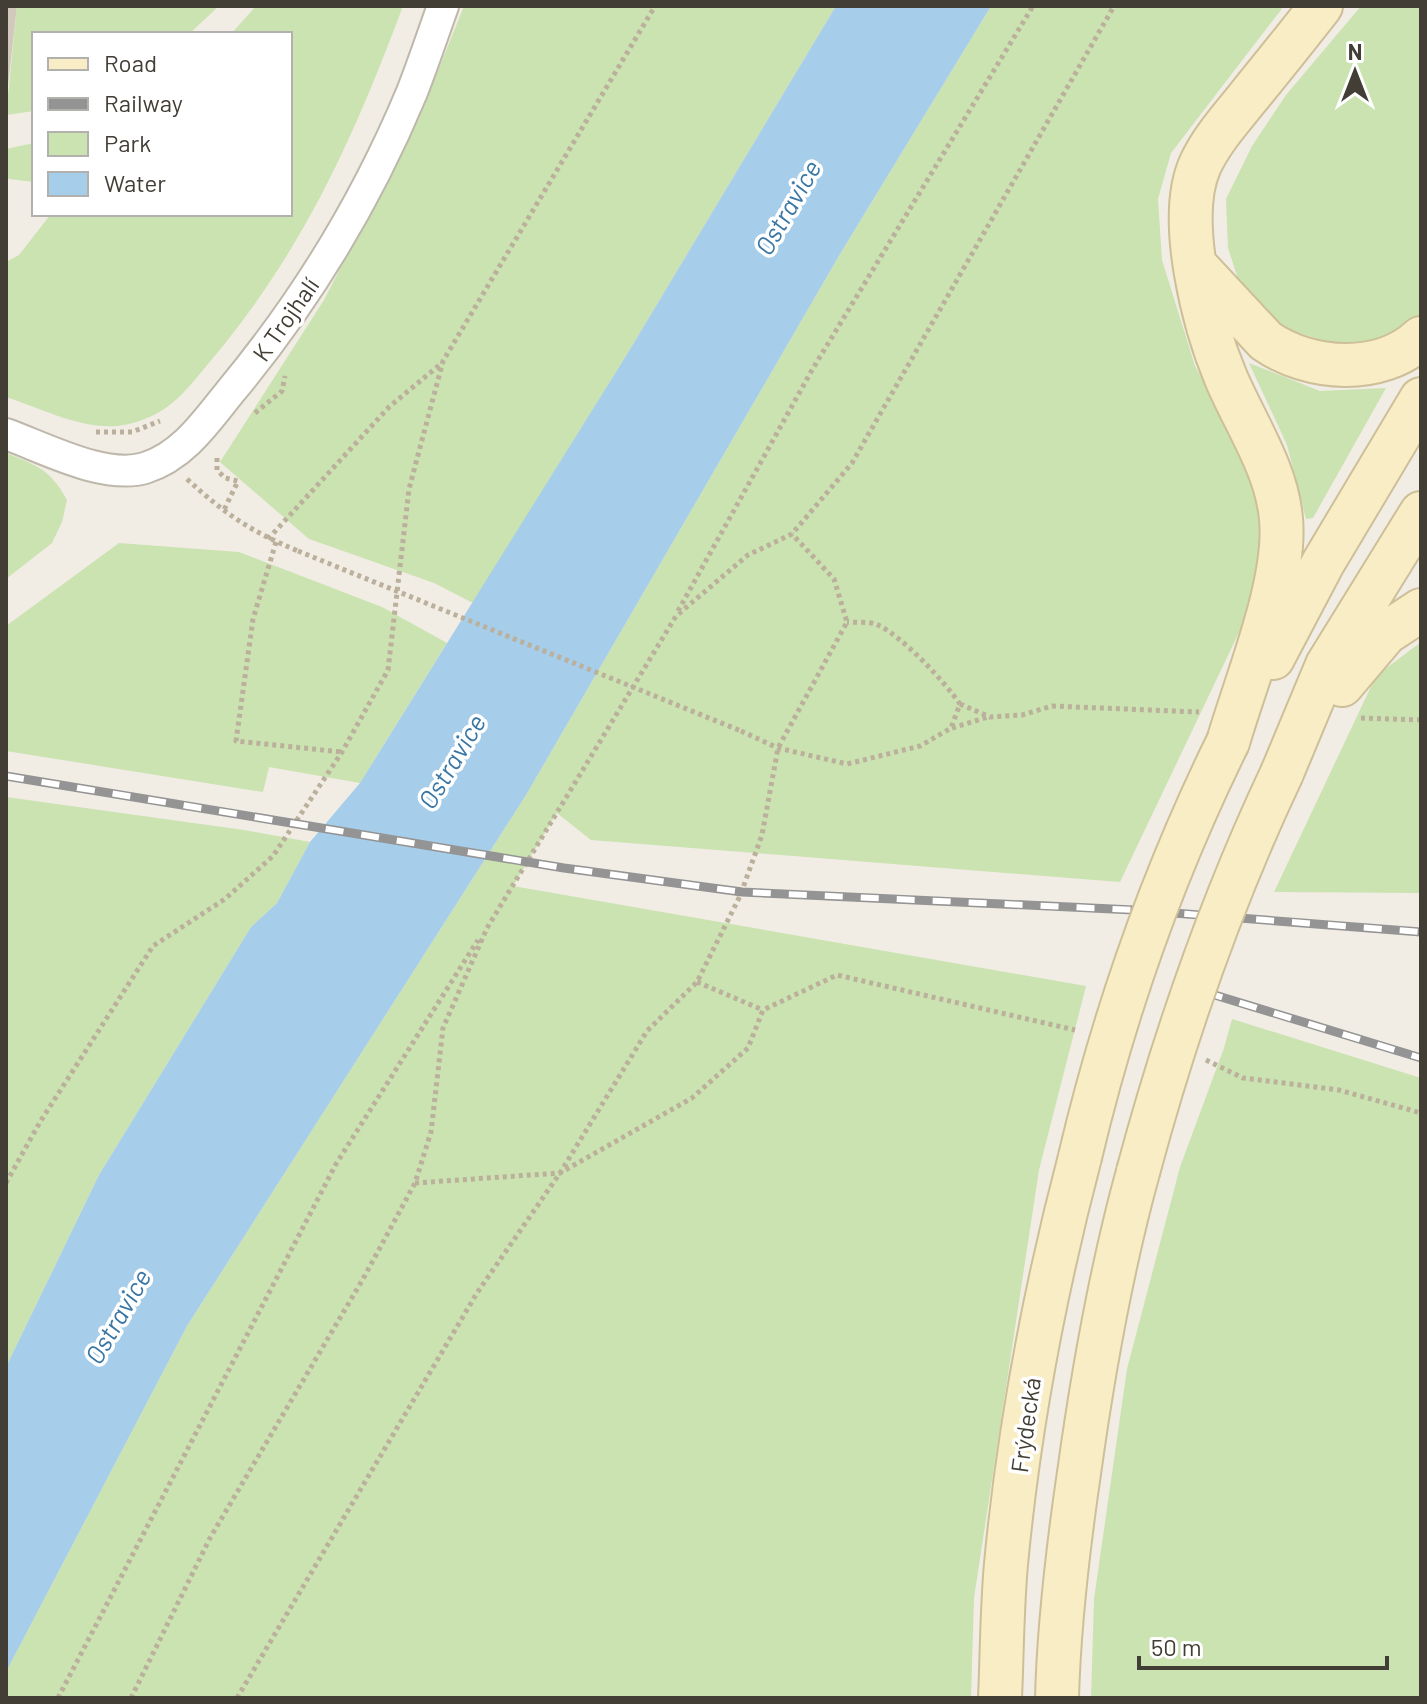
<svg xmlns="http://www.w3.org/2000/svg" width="1427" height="1704" viewBox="0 0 1427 1704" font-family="Barlow,sans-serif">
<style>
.green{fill:#cbe2b1}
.water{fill:#a6cde9}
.building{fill:#d1c9bb}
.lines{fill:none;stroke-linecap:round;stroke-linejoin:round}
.minor-casing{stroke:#beb8ab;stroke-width:34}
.secondary-casing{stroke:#cdbf98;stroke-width:46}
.path{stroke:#bbb09b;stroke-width:5;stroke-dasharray:4 4;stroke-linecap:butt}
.minor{stroke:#fff;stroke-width:30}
.secondary{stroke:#f9edc6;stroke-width:42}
.rail-casing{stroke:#949494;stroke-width:9}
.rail{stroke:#fff;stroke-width:6;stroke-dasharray:18;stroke-linecap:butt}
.secondary-bridge-casing{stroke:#cdbf98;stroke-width:46;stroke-linecap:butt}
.path-bridge{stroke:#bbb09b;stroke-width:5;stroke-dasharray:4 4;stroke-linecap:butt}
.secondary-bridge{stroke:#f9edc6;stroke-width:42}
.labels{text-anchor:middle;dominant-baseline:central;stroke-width:7;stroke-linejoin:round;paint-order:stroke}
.street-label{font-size:24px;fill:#423d35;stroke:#fff}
.water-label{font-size:26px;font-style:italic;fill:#3976a4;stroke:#fff}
</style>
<rect width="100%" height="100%" fill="#f1ede5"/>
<path class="green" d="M17 6H219L189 34H34V111L6 115Z
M256 6H403C354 137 304 249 213 358 187 389 171 414 129 424 90 434 43 409 6 397V262L19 255 51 214H290V34H231Z
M464 6H836L629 351 473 603 434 583 309 539 220 462 324 300 427 98Z
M991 6H1284L1171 153 1158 199 1162 260 1195 366 1248 465 1266 544 1243 624 1120 882 591 840 557 813 513 886 1086 986 1039 1170 974 1598 971 1698H6V1672L187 1326 526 795 840 254Z
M1361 6H1421V318L1378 341 1331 343 1290 330 1260 311 1239 282 1228 248 1226 199 1252 146 1286 95Z
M34 143V182L9 179 6 175V149Z
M1249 363 1320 391 1386 388 1313 518 1306 519 1287 445Z
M6 453C38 466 50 469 67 500L62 522 52 543 6 579Z
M119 543 239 552 382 607 447 643 360 783 269 767 263 792 6 751V626Z
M1421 642V893L1274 892 1376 676Z
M6 797 244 830 310 842 277 903 251 927 99 1175 6 1367Z
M1232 1019 1421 1078V1698H1091L1094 1599 1127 1369 1180 1167 1224 1048Z"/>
<path class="water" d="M836 6H991L840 254 526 795 187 1326 6 1672V1367L99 1175 251 927 277 903 310 842 360 783 629 351Z"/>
<path class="building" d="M6 6H17L8 86H6Z"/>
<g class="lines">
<g class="minor-casing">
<path id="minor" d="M6 434C45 448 104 480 145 468 183 456 206 422 230 392 305 302 367 200 412 92 423 64 433 34 443 6"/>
</g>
<g class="secondary-casing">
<path id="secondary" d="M1197 267 1266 341C1310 371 1380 376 1421 338
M1273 658 1323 563 1421 399
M1342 685 1386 633 1421 610
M1228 742C1246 680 1287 582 1281 519 1277 469 1245 423 1226 378 1204 326 1176 219 1200 165 1211 141 1229 121 1245 101 1271 69 1296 38 1321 6
M1282 773 1327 665 1421 513
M1000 1698C1002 1654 1002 1608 1006 1564 1019 1426 1045 1290 1080 1157
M1057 1698C1059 1622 1068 1548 1079 1473 1093 1372 1111 1270 1138 1172"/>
</g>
<path class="path" d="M255 413 282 391 285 376
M96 432H132L160 421
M217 458V470L225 478 238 481 223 512
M187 479C225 514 250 531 298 551
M268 539 389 407 443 362
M276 542 253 619 236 741 342 752
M678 611 812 370 1033 6
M960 704 990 717 1022 715 1052 706 1199 712
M1361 718 1421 720
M952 728 988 717
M741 731 778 748 847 764 920 746 951 728 960 704C944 681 903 637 878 625 870 621 856 623 847 622
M697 982 763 1010
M1206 1060 1243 1078 1339 1090 1421 1113
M6 1183 40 1122 153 946 225 899 273 856 342 752 388 670 409 489 443 361 655 6
M415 1183 560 1173 692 1098 748 1048 763 1010 837 975 1075 1030
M58 1698 336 1164 478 940
M131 1698 210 1538 363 1279 415 1183 431 1132 443 1028 487 928 676 616 748 555 792 534 852 463 1114 6
M237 1698 477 1293 560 1173 647 1031 697 982 740 896 762 835 778 748 847 622 834 579 792 534"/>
<use href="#minor" class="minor"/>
<use href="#secondary" class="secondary"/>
<g class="rail-casing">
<path id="rail" d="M6 776 564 868 742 892 1134 910 1421 932
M1205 992 1421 1058"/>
</g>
<use href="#rail" class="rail"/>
<g class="secondary-bridge-casing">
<path id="secondary-bridge" d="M1080 1157C1114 1013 1163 874 1228 742
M1138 1172C1175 1034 1221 902 1282 773"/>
</g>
<path class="path-bridge" d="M298 551 741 731"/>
<use href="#secondary-bridge" class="secondary-bridge"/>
</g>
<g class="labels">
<g class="street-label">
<text transform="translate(285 319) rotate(-55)">K Trojhalí</text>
<text transform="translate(1025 1425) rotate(-82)">Frýdecká</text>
</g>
<g class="water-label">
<text transform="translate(787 207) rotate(-60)">Ostravice</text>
<text transform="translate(451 761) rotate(-59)">Ostravice</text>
<text transform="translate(117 1316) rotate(-60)">Ostravice</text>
</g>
</g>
<rect width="1427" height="1704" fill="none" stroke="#423d35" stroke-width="16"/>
<rect x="32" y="32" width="260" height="184" fill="#ffffff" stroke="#b3b1ae" stroke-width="2"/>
<rect x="48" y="58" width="40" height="12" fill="#f9edc6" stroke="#b3b1ae" stroke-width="2"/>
<text x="104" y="72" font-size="24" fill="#423d35">Road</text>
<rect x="48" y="98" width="40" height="12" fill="#949494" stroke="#b3b1ae" stroke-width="2"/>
<text x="104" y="112" font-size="24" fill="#423d35">Railway</text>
<rect x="48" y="132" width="40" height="24" fill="#cbe2b1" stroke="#b3b1ae" stroke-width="2"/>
<text x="104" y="152" font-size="24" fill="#423d35">Park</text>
<rect x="48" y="172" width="40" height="24" fill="#a6cde9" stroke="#b3b1ae" stroke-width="2"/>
<text x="104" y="192" font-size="24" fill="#423d35">Water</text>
<g transform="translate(1355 72)" stroke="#ffffff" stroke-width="6" paint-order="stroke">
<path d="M0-6L14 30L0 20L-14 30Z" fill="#423d35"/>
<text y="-12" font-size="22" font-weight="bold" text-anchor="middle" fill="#423d35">N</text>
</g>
<path d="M1139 1656v12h248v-12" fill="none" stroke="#423d35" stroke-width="4"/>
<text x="1151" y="1656" font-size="24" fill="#423d35" stroke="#ffffff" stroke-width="6" paint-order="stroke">50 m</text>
</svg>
